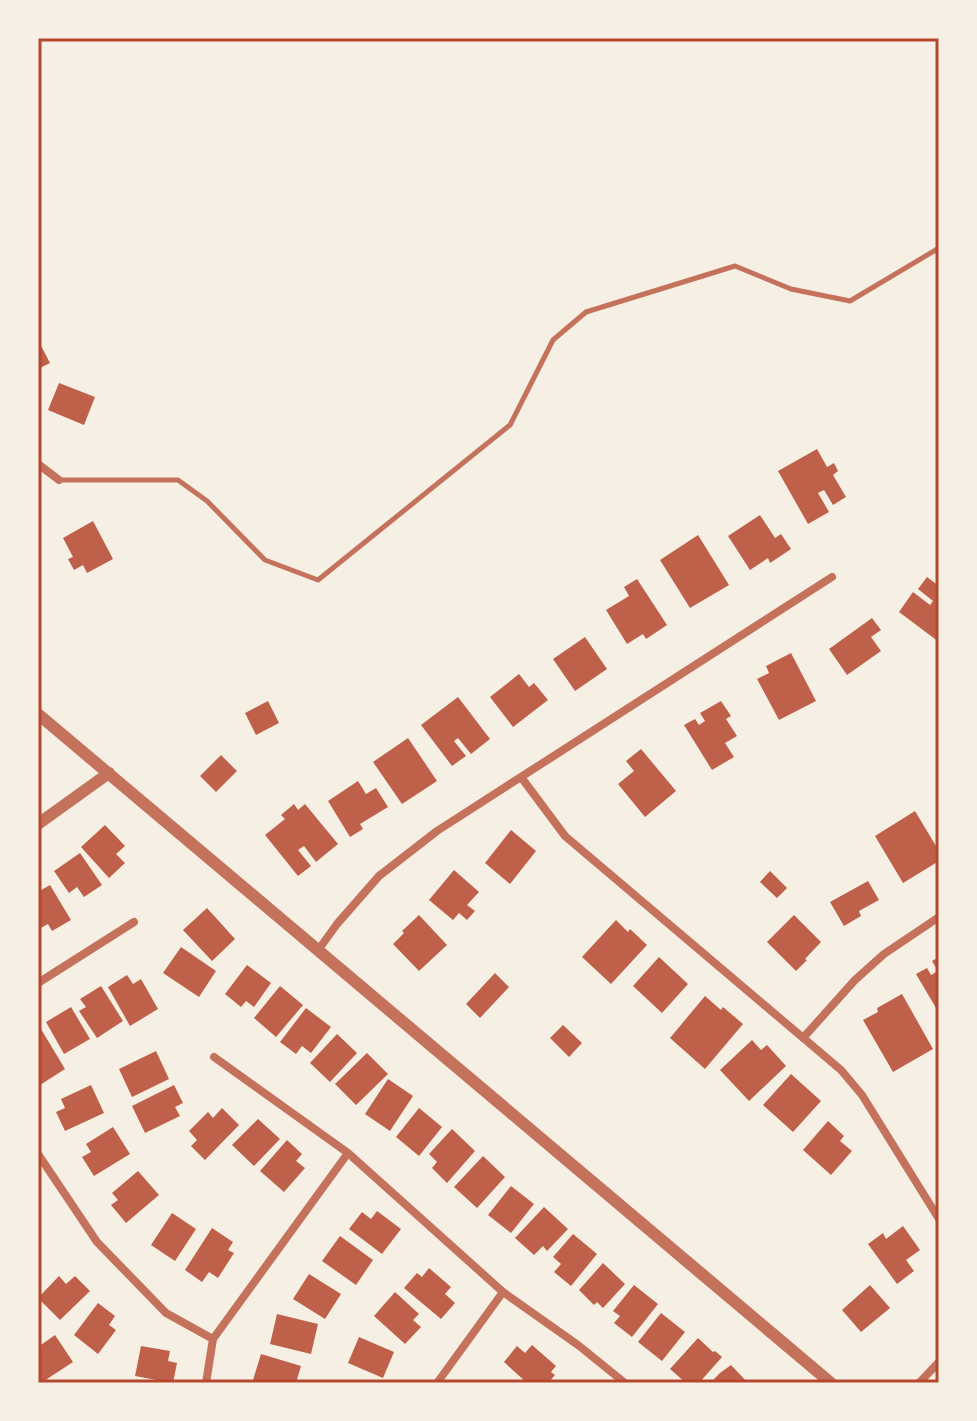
<svg xmlns="http://www.w3.org/2000/svg" width="977" height="1421" viewBox="0 0 977 1421" font-family="Poppins,sans-serif">
<style>
.building{fill:#bf614a}
.lines{fill:none;stroke-linecap:round;stroke-linejoin:round}
.service{stroke:#c5725c;stroke-width:5}
.minor{stroke:#c5725c;stroke-width:8}
.tertiary{stroke:#c5725c;stroke-width:12}
.neatline{fill:none;stroke:#b5482f;stroke-width:3}
</style>
<rect width="100%" height="100%" fill="#f6efe4"/>
<path class="building" d="M38 340 50 363 38 369Z
M59 383 95 397 84 425 48 410Z
M817 449 827 467 834 463 838 471 833 475 846 497 833 505 824 490 818 493 829 512 808 524 778 471Z
M760 515 775 538 781 534 791 549 770 563 768 558 750 570 728 536Z
M93 521 113 559 87 573 83 565 74 570 68 559 73 557 63 538Z
M698 535 729 585 690 608 660 560Z
M927 577 939 586V642L899 612 913 592 930 605 933 601 918 589Z
M637 579 667 625 646 639 643 634 627 644 606 610 629 596 624 587Z
M872 618 881 630 871 637 881 651 847 675 829 649Z
M585 637 607 669 575 691 553 659Z
M791 653 816 701 779 720 757 679 769 673 766 666Z
M519 674 529 687 534 683 548 700 513 727 490 697Z
M458 697 490 739 471 754 458 738 454 741 466 756 452 766 421 725Z
M268 701 279 723 256 735 245 713Z
M721 701 731 716 726 719 737 736 725 743 734 757 712 770 684 725 695 719 699 725 705 721 700 713Z
M408 738 437 781 402 804 373 762Z
M641 749 676 791 645 817 618 784 634 771 626 761Z
M221 755 237 771 216 792 200 776Z
M358 781 366 794 376 788 388 807 360 824 363 829 350 837 328 801Z
M294 804 298 810 305 804 338 844 316 862 304 846 298 850 311 866 298 876 265 835 285 819 281 815Z
M915 811 939 851V861L903 883 875 836Z
M105 825 125 846 116 854 125 863 109 878 81 847Z
M511 830 536 851 510 884 485 863Z
M80 853 102 885 84 897 77 887 69 893 54 871Z
M454 870 479 892 467 905 475 911 467 920 459 913 453 920 429 900Z
M770 871 787 888 777 898 760 882Z
M868 881 879 900 859 911 861 916 844 926 830 902Z
M50 885 71 920 52 931 48 924 39 929 38 927V892Z
M207 908 235 939 212 961 183 930Z
M419 915 447 945 419 971 393 944 404 933 402 931Z
M794 915 821 942 805 959 807 960 796 971 767 942Z
M616 920 628 932 630 929 647 945 611 984 582 957Z
M181 947 216 971 199 997 163 973Z
M659 957 688 984 662 1013 633 986Z
M939 957V1006L936 1008 916 974 927 968 931 975 938 971 932 961Z
M247 965 271 983 254 1007 246 1001 241 1007 225 994Z
M495 973 509 987 480 1018 466 1004Z
M127 975 133 984 141 979 158 1009 130 1026 108 987Z
M101 986 123 1021 97 1038 79 1011 86 1007 80 999Z
M280 986 303 1005 276 1037 254 1018Z
M902 994 933 1049 893 1072 863 1020 878 1012 877 1008Z
M705 996 721 1010 723 1007 743 1024 705 1069 670 1038Z
M71 1007 90 1039 64 1054 46 1022Z
M306 1008 331 1027 311 1053 302 1046 296 1054 280 1042Z
M38 1024 65 1069 40 1085 38 1082Z
M563 1025 582 1043 569 1057 550 1038Z
M337 1034 357 1053 330 1082 310 1063Z
M752 1040 761 1050 767 1045 786 1066 749 1101 720 1070Z
M156 1051 169 1079 132 1097 119 1069Z
M367 1053 388 1074 356 1105 335 1084Z
M791 1074 821 1101 793 1132 763 1105Z
M388 1079 413 1096 390 1131 365 1114Z
M91 1085 104 1113 65 1131 56 1112 65 1108 61 1099Z
M174 1085 183 1103 175 1107 180 1116 145 1133 132 1106Z
M222 1108 239 1125 205 1160 191 1146 197 1140 189 1131 208 1112 213 1118Z
M419 1108 442 1127 419 1156 396 1137Z
M258 1119 280 1139 254 1166 232 1145Z
M828 1121 844 1136 840 1141 852 1151 831 1175 803 1150Z
M113 1127 130 1154 94 1176 82 1157 91 1152 86 1144Z
M452 1129 475 1151 447 1183 432 1168 437 1162 429 1154Z
M287 1140 302 1154 296 1161 305 1168 284 1192 260 1171Z
M483 1156 505 1177 477 1208 454 1187Z
M138 1171 159 1195 126 1223 111 1205 118 1200 112 1193Z
M511 1186 534 1204 511 1233 488 1215Z
M544 1207 568 1229 547 1251 543 1246 534 1255 515 1238Z
M377 1211 401 1229 382 1254 349 1229 362 1212 371 1219Z
M172 1213 196 1229 175 1261 151 1245Z
M903 1226 920 1250 906 1260 914 1271 897 1284 868 1244 883 1233 886 1239Z
M212 1228 233 1242 228 1250 234 1253 218 1278 209 1272 202 1282 185 1270Z
M573 1234 597 1254 571 1286 554 1272 561 1264 553 1257Z
M340 1236 373 1260 356 1285 322 1261Z
M603 1263 625 1284 603 1308 597 1302 594 1305 579 1290Z
M429 1268 451 1287 445 1294 455 1303 441 1319 404 1288 417 1273 422 1277Z
M309 1274 341 1294 325 1319 293 1299Z
M59 1276 66 1284 75 1276 90 1291 60 1320 38 1298Z
M634 1285 658 1304 632 1337 614 1323 620 1316 613 1311Z
M870 1285 890 1308 861 1332 842 1310Z
M395 1292 419 1314 413 1320 421 1327 405 1344 374 1316Z
M98 1303 115 1316 109 1325 116 1330 98 1354 74 1335Z
M661 1313 685 1332 662 1361 638 1342Z
M277 1314 318 1324 311 1354 270 1344Z
M55 1335 73 1362 41 1383 38 1379V1347Z
M359 1337 394 1352 383 1378 348 1363Z
M698 1338 713 1352 715 1351 722 1357 699 1383H686L670 1369Z
M532 1345 556 1366 551 1372 555 1375 548 1383H527L504 1362 517 1346 525 1353Z
M141 1346 170 1351 168 1361 177 1363 173 1383 135 1376Z
M261 1354 301 1366 296 1383H263L253 1380Z
M731 1365 748 1383H710L720 1373Z"/>
<g class="lines">
<path class="service" d="M60 480H178L207 501 265 560 318 580 510 425 553 340 586 312 735 266 791 289 850 301 939 248"/>
<path class="minor" d="M38 464 59 480
M521 777 565 836 841 1070 862 1095 939 1219
M319 949 337 924 379 876 437 831 832 577
M38 983 134 922
M803 1038 855 980 884 954 939 917
M214 1057 348 1153 503 1292 578 1345 625 1383
M38 1154 97 1242 166 1313 213 1339
M206 1383 213 1339 348 1153
M437 1383 503 1292
M919 1383 939 1362"/>
<path class="tertiary" d="M38 714 831 1383
M38 824 109 773"/>
</g>
<rect width="977" height="1421" fill="none" stroke="#f6efe4" stroke-width="80"/>
<rect x="40" y="40" width="897" height="1341" class="neatline"/>
</svg>
